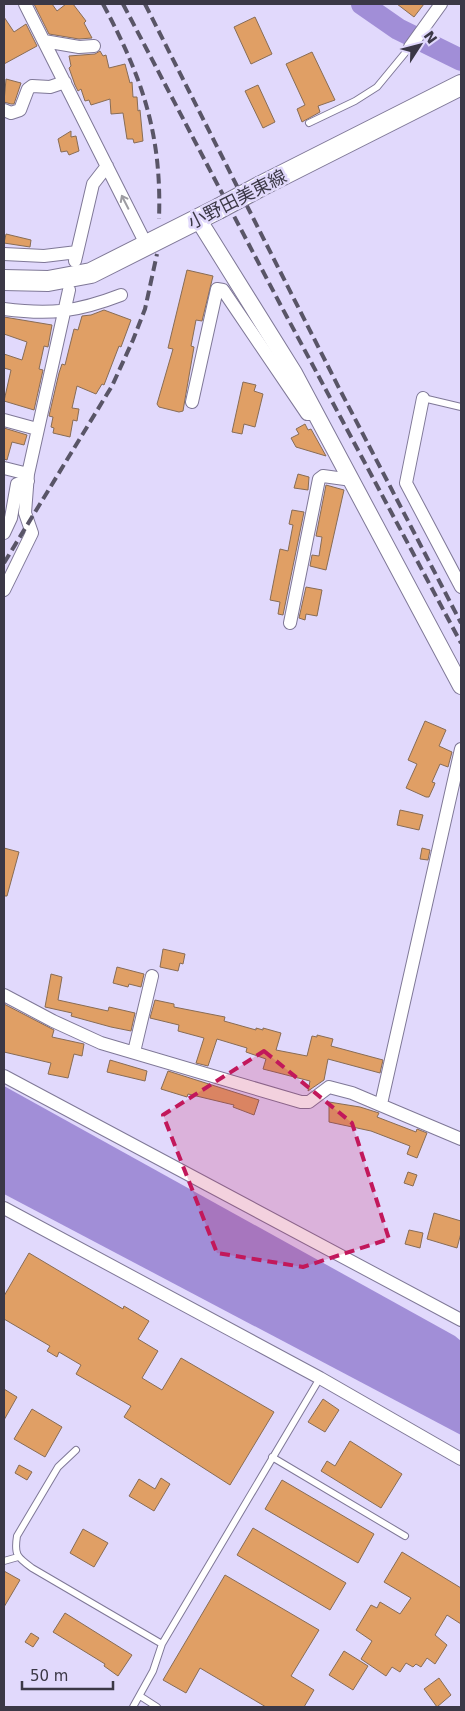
<svg xmlns="http://www.w3.org/2000/svg" width="465" height="1711" viewBox="0 0 465 1711" font-family="'DejaVu Sans','Noto Sans JP',sans-serif">
<style>
.water{fill:#a18ed7}
.lines{fill:none;stroke-linecap:round;stroke-linejoin:round}
.river{stroke:#a18ed7;stroke-width:22}
.building{fill:#e09f65;stroke:#886c55}
.service-casing{stroke:#7f7897;stroke-width:8}
.minor-casing{stroke:#7f7897;stroke-width:14}
.tertiary-casing{stroke:#7f7897;stroke-width:18}
.primary-casing{stroke:#7f7897;stroke-width:22}
.service{stroke:#fff;stroke-width:6}
.minor{stroke:#fff;stroke-width:12}
.tertiary{stroke:#fff;stroke-width:16}
.primary{stroke:#fff;stroke-width:20}
.rail{stroke:#595567;stroke-width:4;stroke-dasharray:10 5;stroke-linecap:butt}
.primary-bridge-casing{stroke:#7f7897;stroke-width:22;stroke-linecap:butt}
.primary-bridge{stroke:#fff;stroke-width:20}
.oneway{stroke:#9d9ca2}
.marked{fill:#c2185b;fill-opacity:0.2;stroke:#c2185b;stroke-width:4;stroke-dasharray:10 6;stroke-linejoin:round}
.labels{text-anchor:middle;dominant-baseline:central;stroke-width:5;stroke-linejoin:round;paint-order:stroke}
.street-label{font-size:18px;fill:#3b3846;stroke:#e1d9fc}
</style>
<rect width="100%" height="100%" fill="#e1d9fc"/>
<path class="water" d="M4 1086 455 1336 461 1341V1435L4 1194Z"/>
<g class="lines">
<path class="river" d="M362 4 398 29 461 60"/>
</g>
<path class="building" d="M34 4H52L57 11 66 4H73L86 21 84 23 92 38 79 39 49 34Z
M397 4H424L414 17Z
M4 17 14 32 26 24 37 46 4 64Z
M255 17 272 54 251 64 234 27Z
M100 51 103 56 106 55 109 68 125 64 130 83 132 82 133 97H137L138 111 140 110 143 141 134 143 133 139H127L123 113 111 114 110 99 91 105 89 100 85 101 81 89 78 91 75 85 69 68 71 66 69 56 95 54Z
M312 52 335 100 318 106 320 112 302 122 297 109 305 105 286 64Z
M6 79 21 83 14 104H11L4 102Z
M258 85 275 122 263 128 245 91Z
M71 131V137L76 136 79 151 69 155 67 151 61 152 58 139Z
M6 234 31 240 30 247 4 243Z
M187 270 213 276 202 321 196 320 191 346 194 347 184 405 183 411 179 412 159 407 157 404 173 349 168 348Z
M104 310 131 320 121 347 119 346 104 385 102 384 96 394 77 386 72 408 79 409 77 421 73 420 70 437 53 433 54 428 51 427 53 417 49 416 59 373 62 364 65 365 74 329 78 330 82 316 91 315Z
M4 317 52 325 48 347 44 346 39 369 43 370 34 410 4 401 11 370 4 368V354L22 360 27 342 4 334Z
M243 382 256 385 254 391 263 394 255 427 244 424 242 434 232 432Z
M305 424 308 430 311 429 326 456 296 447 291 438 299 434 296 429Z
M4 428 27 435 24 445 12 442 7 460 4 459Z
M298 474 309 477 308 490 294 488Z
M326 485 344 490 326 570 310 566 312 555 319 556 322 537 316 536Z
M292 510 304 512 283 615 278 614 280 602 270 600 280 549 288 551 293 525 289 524Z
M306 587 322 590 317 616 306 614 305 620 299 618Z
M425 721 446 730 439 746 452 752 448 767 440 764 432 782 435 783 434 786 429 797H426L406 788 417 764 408 760Z
M400 810 423 815 419 830 397 825Z
M4 848 19 852 7 896H4Z
M422 848 430 850 428 860 420 859Z
M163 949 185 954 183 964 180 963 178 971 160 967Z
M117 967 144 974 141 987 129 984 128 987 113 983Z
M51 974 62 977 58 1000 108 1011 109 1007 135 1013 131 1031 111 1027 71 1016 72 1013 45 1007Z
M155 1000 174 1004V1007L225 1017 224 1021 256 1030V1028L263 1030V1028L281 1033 276 1050 307 1056 312 1036 317 1037V1035L333 1039 331 1046 383 1060 380 1073 328 1059 324 1080 308 1091 310 1081 263 1069 266 1059 246 1052 247 1048 217 1039 208 1066 196 1063 204 1038 178 1031 179 1025 150 1018Z
M4 1004 54 1030 52 1037 84 1044 82 1056 74 1054 68 1078 48 1074 51 1063 4 1052Z
M110 1060 147 1071 145 1081 107 1072Z
M168 1071 259 1100 254 1115 233 1107 234 1105 188 1094 187 1097 161 1089Z
M329 1102 360 1107 379 1113 377 1117 416 1132 417 1129 427 1133 417 1158 407 1154 410 1146 371 1131 329 1122Z
M408 1172 417 1175 413 1186 404 1183Z
M434 1213 461 1221V1233L457 1248 427 1239Z
M409 1230 423 1233 420 1248 405 1244Z
M29 1253 123 1309 124 1306 149 1321 138 1339 158 1351 142 1378 162 1390 181 1358 274 1412 230 1485 124 1417 131 1406 76 1374 81 1365 59 1352 57 1357 47 1351 50 1346 4 1319V1296Z
M4 1389 17 1397 4 1420Z
M323 1399 339 1410 325 1432 308 1422Z
M32 1409 62 1427 45 1457 14 1439Z
M350 1441 402 1474 381 1508 321 1471 327 1461 335 1466Z
M19 1465 32 1472 27 1480 15 1473Z
M161 1478 170 1484 154 1511 129 1496 139 1479 155 1489Z
M282 1480 374 1534 358 1563 265 1509Z
M253 1528 346 1583 330 1610 237 1555Z
M83 1529 108 1543 94 1567 70 1553Z
M402 1552 461 1588V1624L447 1615 435 1635 447 1645 435 1664 427 1658 421 1667 416 1664 413 1667 406 1663 400 1672 392 1667 386 1676 361 1659 372 1641 356 1630 371 1605 377 1608 380 1602 400 1614 411 1598 384 1582Z
M4 1571 20 1580 4 1607Z
M225 1575 319 1630 291 1676 314 1690 304 1707H266L200 1668 186 1693 163 1680Z
M65 1613 132 1655 118 1676 104 1666 105 1664 53 1632Z
M31 1633 39 1638 33 1647 25 1642Z
M344 1651 368 1666 353 1690 329 1675Z
M439 1678 451 1695 437 1707 424 1689Z"/>
<g class="lines">
<g class="service-casing">
<path id="service" d="M309 123 355 101 377 87 410 47
M423 398 461 407
M76 1450 58 1467 17 1536C14 1555 17 1557 32 1568L162 1644
M272 1457 405 1536
M4 1561 18 1557
M140 1696 157 1707
M133 1707 153 1671 162 1644 320 1378"/>
</g>
<g class="minor-casing">
<path id="minor" d="M25 4 147 246
M44 41 79 47 94 46
M410 47 441 4
M4 110 11 113 20 110 28 89 32 86 50 87 65 82
M4 254 44 256 77 252
M75 261 93 184 107 166
M4 309C50 315 77 312 121 295
M423 398 406 483 461 587
M192 402 217 289 223 290 307 414H316
M4 420 37 429
M4 468 28 474
M4 533 11 518 17 484 28 481
M4 590 32 533 25 513 28 474 69 290
M290 623 319 479 323 476 352 480
M4 995 53 1021 101 1043 301 1102H309L329 1087 352 1093 461 1139
M134 1052 152 976
M4 1076 461 1320
M381 1104 461 749
M4 1208 320 1378 461 1459"/>
</g>
<g class="tertiary-casing">
<path id="tertiary" d="M198 219 294 373 461 686"/>
</g>
<g class="primary-casing">
<path id="primary" d="M261 186 461 85
M4 280 48 281 91 273 218 209"/>
</g>
<use href="#service" class="service"/>
<use href="#minor" class="minor"/>
<use href="#tertiary" class="tertiary"/>
<use href="#primary" class="primary"/>
<path class="rail" d="M103 4C142 77 162 134 159 219
M123 4 279 302 461 643
M145 4 339 388 461 623
M4 563 112 386 133 340 145 309 157 254"/>
<g class="primary-bridge-casing">
<path id="primary-bridge" d="M218 209 261 186"/>
</g>
<use href="#primary-bridge" class="primary-bridge"/>
</g>
<defs><path id="oneway-shaft" d="M-6 0H5M1.5-3L5.5 0L1.5 3" fill="none" stroke-width="1.6" stroke-linecap="round" stroke-linejoin="round" transform="scale(1.25)"/></defs>
<use class="oneway" href="#oneway-shaft" transform="translate(125 202) rotate(-117)"/>
<path class="marked" d="M264 1051 352 1123 389 1239 303 1267 217 1253 163 1115Z"/>
<g class="labels">
<g class="street-label">
<text transform="translate(237 199) rotate(-27)">小野田美東線</text>
</g>
</g>
<rect width="465" height="1711" fill="none" stroke="#3b3846" stroke-width="10"/>
<g transform="translate(420 45) rotate(54)" stroke="#e1d9fc" stroke-width="4" paint-order="stroke">
<path d="M0-4L9 19L0 12L-9 19Z" fill="#3b3846"/>
<text y="-8" font-size="14" font-weight="bold" text-anchor="middle" fill="#3b3846">N</text>
</g>
<path d="M22 1681v8h91v-8" fill="none" stroke="#3b3846" stroke-width="2.5"/>
<text x="30" y="1681" font-size="15" fill="#3b3846" stroke="#e1d9fc" stroke-width="4" paint-order="stroke">50 m</text>
</svg>
